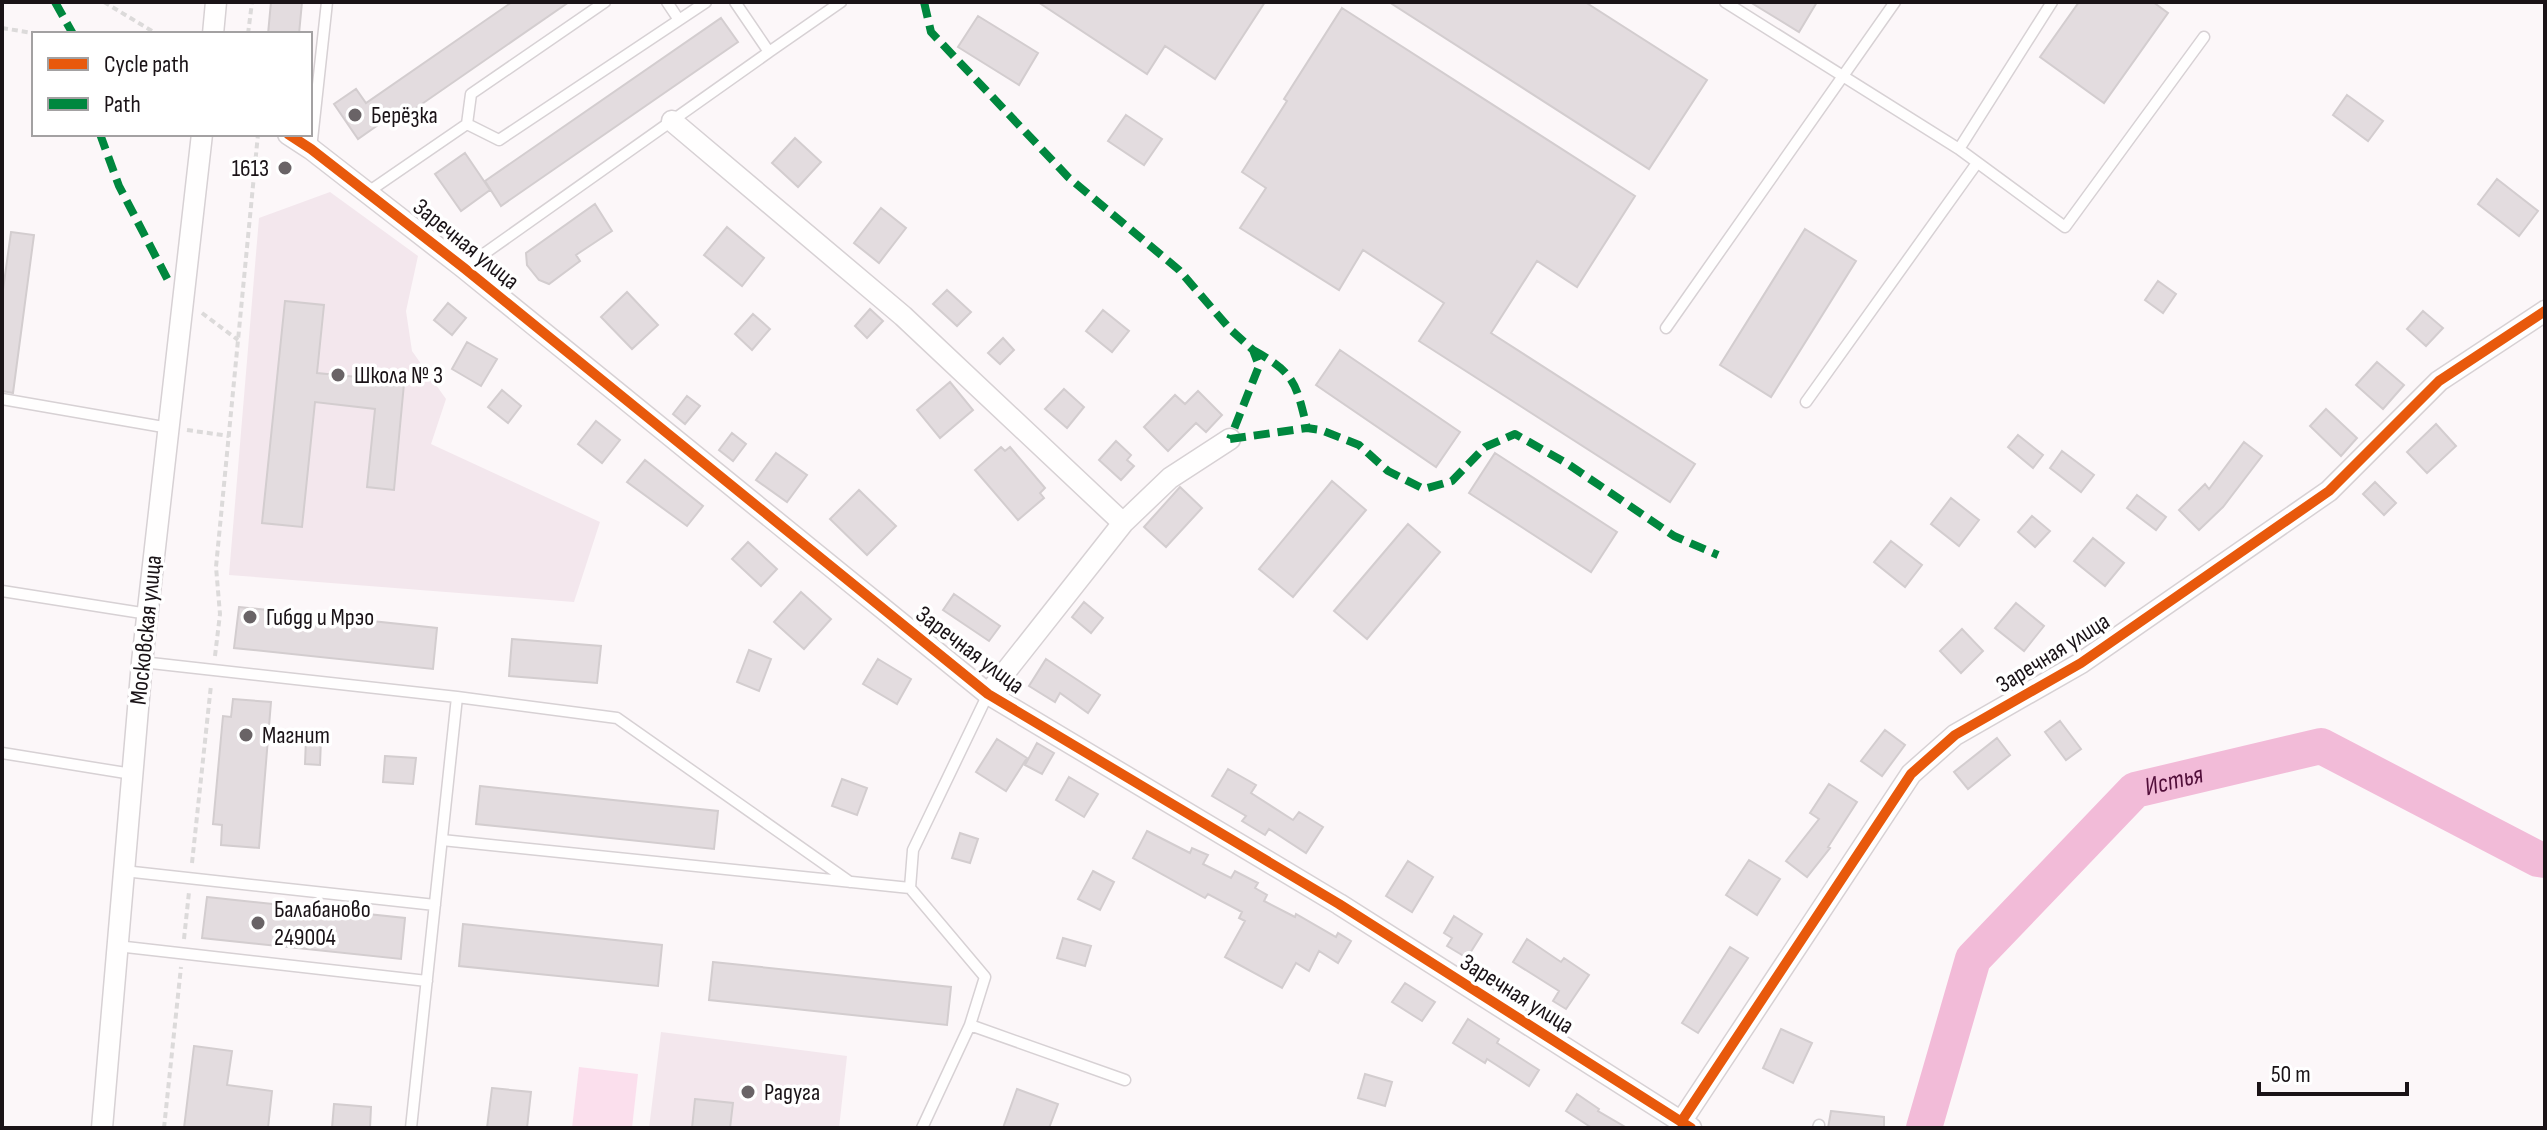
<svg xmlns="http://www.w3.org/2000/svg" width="2547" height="1130" viewBox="0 0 2547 1130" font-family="'Sofia Sans Condensed',sans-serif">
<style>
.built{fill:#f3e7ed}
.green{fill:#fbdfed}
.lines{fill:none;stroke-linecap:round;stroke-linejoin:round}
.river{stroke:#f2bbd8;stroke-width:36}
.building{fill:#e3dcdf;stroke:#d3cdcf;stroke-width:2}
.service-casing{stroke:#d7d1d4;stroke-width:13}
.minor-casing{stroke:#d7d1d4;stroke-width:23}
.path{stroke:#dcdada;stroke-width:4;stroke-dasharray:6 4;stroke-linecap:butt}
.service{stroke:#fffefe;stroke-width:10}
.minor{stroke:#fffefe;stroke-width:20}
.quiet{stroke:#00873e;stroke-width:8;stroke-dasharray:16 8;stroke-linecap:butt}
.cycleway-casing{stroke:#fff;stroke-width:15}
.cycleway{stroke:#e8590c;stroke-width:10}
.poi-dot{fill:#696366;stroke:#fff;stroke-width:3}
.labels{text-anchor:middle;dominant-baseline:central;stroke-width:7;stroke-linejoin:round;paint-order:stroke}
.poi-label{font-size:24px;fill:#1a1317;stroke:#fff;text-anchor:start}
.street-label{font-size:24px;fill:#1a1317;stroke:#fff}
.water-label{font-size:26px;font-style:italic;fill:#510e39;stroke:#fff}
</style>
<rect width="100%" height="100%" fill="#fcf7f9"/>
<path class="built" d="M330 192 418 256 406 311 412 351 446 399 431 444 600 522 574 602 229 575 259 218Z
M661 1032 847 1056 839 1128H649Z"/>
<path class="green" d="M579 1067 638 1074 632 1128H572Z"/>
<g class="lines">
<path class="river" id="s1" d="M1924 1128 1973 959 2135 790 2321 746 2538 859 2545 860"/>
</g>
<path class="building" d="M271 2H302L299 34H268Z
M512 2H569L393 124 388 118 358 139 334 104 356 89 366 103Z
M1038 2H1265L1215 79 1165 46 1147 74Z
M1389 2H1585L1707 80 1649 169Z
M1750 2H1817L1799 32Z
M2079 2H2153L2168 13 2104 103 2040 57Z
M1342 8 1635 196 1577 287 1537 261 1491 333 1695 464 1670 502 1419 341 1444 303 1363 250 1339 290 1240 228 1266 188 1242 172 1287 101 1284 99Z
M978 16 1038 53 1019 85 958 47Z
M721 18 738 42 501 206 485 181Z
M2347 95 2383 121 2368 141 2333 115Z
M1126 115 1162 139 1144 165 1108 141Z
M795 138 821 162 798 187 772 163Z
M465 153 490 190 461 211 435 174Z
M2497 179 2538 211 2519 236 2478 204Z
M595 204 612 231 576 255 580 261 549 284 539 280 527 265 526 253Z
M881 208 906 228 879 263 854 243Z
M727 227 764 258 742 286 704 255Z
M1805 229 1856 261 1771 397 1720 365Z
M11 232 34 235 13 393 2 391V297Z
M2158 281 2176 294 2163 313 2145 300Z
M947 290 971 312 957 326 933 304Z
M627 292 658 325 632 349 601 317Z
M285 301 324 305 317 373 378 379 379 371 405 373 394 490 367 487 375 409 315 402 302 527 262 523Z
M448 303 466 318 452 335 434 320Z
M870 309 883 321 867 338 855 326Z
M1103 310 1129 331 1112 352 1086 331Z
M2423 311 2443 328 2426 346 2407 329Z
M753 314 770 329 752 350 735 334Z
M1003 338 1014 350 1000 364 988 353Z
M467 342 497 359 481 386 452 369Z
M1340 350 1460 432 1436 467 1316 385Z
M2377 362 2404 385 2383 409 2356 385Z
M950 382 973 410 940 438 917 410Z
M1064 389 1084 407 1067 428 1045 409Z
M502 390 521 406 508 423 488 407Z
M1198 391 1222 415 1206 432 1196 423 1168 451 1144 427 1175 395 1185 404Z
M687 396 700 406 685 424 673 414Z
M2326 409 2357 438 2341 456 2310 426Z
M596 421 620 440 602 463 578 444Z
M2436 424 2456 446 2427 473 2407 452Z
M732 433 746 444 733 461 719 450Z
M2018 435 2043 455 2033 468 2008 447Z
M1116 441 1131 455 1127 460 1134 466 1121 480 1099 460Z
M2244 442 2262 456 2223 507 2199 530 2179 510 2205 484 2209 489Z
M1001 447 1005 451 1010 447 1045 488 1040 493 1044 498 1018 520 975 470Z
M2062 451 2094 475 2081 492 2050 468Z
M776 453 807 475 787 502 756 480Z
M1495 453 1617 532 1591 572 1469 493Z
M645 460 703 506 687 526 627 482Z
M1332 481 1366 510 1293 597 1259 569Z
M2375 482 2396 503 2384 515 2363 494Z
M1180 487 1202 508 1166 547 1144 527Z
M859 490 896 526 867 555 830 519Z
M2137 495 2166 517 2156 530 2127 508Z
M1951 498 1979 520 1959 546 1931 524Z
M2032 516 2050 531 2035 547 2018 532Z
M1408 524 1440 552 1367 639 1334 611Z
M2093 538 2124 563 2105 586 2074 561Z
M1891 541 1922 565 1905 587 1874 562Z
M748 542 777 569 761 586 732 559Z
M801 592 831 619 804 649 774 622Z
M954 594 1000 626 989 641 943 610Z
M1084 602 1103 618 1091 633 1072 617Z
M2016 603 2044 626 2024 651 1995 628Z
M239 607 437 628 433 669 234 648Z
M1962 629 1983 651 1961 673 1940 651Z
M512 639 601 646 597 683 509 676Z
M749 650 771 659 759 691 737 682Z
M878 659 911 679 897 704 863 684Z
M1046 659 1100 695 1088 713 1060 693 1055 702 1029 686Z
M233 699 271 702 259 848 221 845 222 825 213 824 223 716 231 717Z
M2060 721 2081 749 2066 760 2045 732Z
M1885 730 1905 745 1882 776 1861 761Z
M306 738 321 739 320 765 305 764Z
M1997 738 2010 755 1968 789 1954 772Z
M997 739 1027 758 1006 791 976 772Z
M1037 743 1054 753 1042 774 1025 765Z
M385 756 416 758 413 784 383 782Z
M1228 769 1256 785 1251 793 1293 820 1299 812 1323 827 1306 853 1269 829 1265 835 1242 821 1246 816 1212 796Z
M1069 777 1098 794 1084 817 1056 800Z
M842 779 867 788 857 815 832 806Z
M1829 784 1857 802 1828 847 1830 848 1807 877 1786 861 1819 819 1810 813Z
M480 786 718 811 714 849 476 824Z
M1147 831 1190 853 1192 848 1208 855 1203 864 1231 878 1235 871 1258 883 1255 888 1267 895 1264 901 1295 917 1296 914 1336 937 1338 933 1351 941 1338 963 1319 951 1309 971 1296 963 1282 988 1225 957 1245 921 1239 918 1242 912 1208 894 1205 898 1133 858Z
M960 833 978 839 970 863 952 858Z
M1749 860 1780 879 1757 915 1726 895Z
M1408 861 1433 877 1412 912 1386 896Z
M1093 871 1114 882 1100 910 1078 899Z
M207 897 405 918 401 959 202 938Z
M1454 916 1482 934 1467 958 1447 946 1452 938 1444 933Z
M463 924 662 945 658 986 459 966Z
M1063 938 1091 946 1085 966 1057 958Z
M1527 939 1561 962 1564 958 1589 975 1566 1009 1553 1001 1559 991 1513 962Z
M1730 947 1748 958 1698 1033 1682 1023Z
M713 962 951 987 947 1025 709 1000Z
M1405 983 1435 1002 1422 1021 1392 1002Z
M1468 1019 1499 1039 1497 1043 1539 1070 1529 1086 1487 1059 1485 1063 1453 1043Z
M1781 1029 1812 1043 1793 1083 1763 1068Z
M194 1046 232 1051 227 1085 272 1091 268 1128H184Z
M1365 1074 1392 1082 1385 1106 1358 1098Z
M492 1088 531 1092 527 1128H487Z
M1017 1089 1058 1104 1049 1128H1003Z
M1577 1094 1599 1109 1598 1111 1627 1128H1592L1566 1111Z
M695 1099 733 1103 730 1128H692Z
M334 1104 371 1107 370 1128H332Z
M1831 1111 1884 1117V1128H1828Z"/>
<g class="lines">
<g class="service-casing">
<path id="service" d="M667 2 679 20
M1725 2 1959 149
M2052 2 1959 149 2065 227 2204 37
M769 52 841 2
M467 124 471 94 605 2
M311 149 327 2
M368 192 467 124 499 140 706 2
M464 268 769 52 735 2
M1666 328 1895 2
M2 399 169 428
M1806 402 1977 163
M2 591 148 614
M142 662 457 697 411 1128
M457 697 617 718 850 882
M2 753 132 774
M442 840 910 888
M124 871 435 905
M117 946 427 981
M970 1025 1125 1080
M922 1128 970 1025 985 977 910 888 913 850 988 694
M1818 1128 1819 1125"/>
</g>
<g class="minor-casing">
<path id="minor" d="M213 34 216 2
M672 121 903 316 1123 523
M288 134 311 149 464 268 988 694 1339 904 1691 1128
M988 694 1123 523 1170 478 1230 439
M1681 1122 1911 774 1955 735 2081 663 2329 491 2439 381 2545 311
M102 1128 142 662 202 134"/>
</g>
<path class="path" d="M104 2 157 34
M2 28 39 34
M248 34 252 2
M202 313 238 340
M187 430 229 436
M215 656 220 614 216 567 258 134
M192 863 211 685
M184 939 189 892
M164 1128 181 967"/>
<use href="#service" class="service"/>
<use href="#minor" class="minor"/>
<path class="quiet" d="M55 2 73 34
M924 2 931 32 1068 177 1179 270 1230 329 1253 350 1259 366 1230 439
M100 134 119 186 170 284
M1253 350C1295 373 1296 383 1307 428
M1230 439 1307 428 1321 430 1359 445 1388 471 1424 489 1452 481 1485 447 1515 434 1568 464 1674 536 1718 555"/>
<g class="cycleway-casing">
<path id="cycleway" d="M288 134 311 149 464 268 988 694 1339 904 1691 1128
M1681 1122 1911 774 1955 735 2081 663 2329 491 2439 381 2545 311"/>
</g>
<use href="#cycleway" class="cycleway"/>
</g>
<g class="poi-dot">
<circle cx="355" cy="115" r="8"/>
<circle cx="285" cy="168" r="8"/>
<circle cx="338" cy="375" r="8"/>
<circle cx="250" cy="617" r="8"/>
<circle cx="246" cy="735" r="8"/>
<circle cx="258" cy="923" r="8"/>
<circle cx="748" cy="1092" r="8"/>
</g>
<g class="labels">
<g class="poi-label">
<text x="371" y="115">Берёзка</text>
<text x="269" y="168" text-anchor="end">1613</text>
<text x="354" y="375">Школа № 3</text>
<text x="266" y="617">Гибдд и Мрэо</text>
<text x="262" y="735">Магнит</text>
<text x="274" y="909">Балабаново<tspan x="274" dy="28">249004</tspan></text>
<text x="764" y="1092">Радуга</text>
</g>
<g class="street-label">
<text transform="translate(466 244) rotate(39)">Заречная улица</text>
<text transform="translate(146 630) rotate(-84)">Московская улица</text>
<text transform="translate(970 650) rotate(37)">Заречная улица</text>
<text transform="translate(2053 653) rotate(-32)">Заречная улица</text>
<text transform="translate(1517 994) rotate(32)">Заречная улица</text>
</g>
<g class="water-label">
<text stroke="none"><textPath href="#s1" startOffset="450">Истья</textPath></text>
</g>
</g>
<rect width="2547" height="1130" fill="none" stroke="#1a1317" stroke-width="8"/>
<rect x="32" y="32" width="280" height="104" fill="#ffffff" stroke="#a3a1a2" stroke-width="2"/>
<rect x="48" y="58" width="40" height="12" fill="#e8590c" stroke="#a3a1a2" stroke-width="2"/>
<text x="104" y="72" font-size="24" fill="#1a1317">Cycle path</text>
<rect x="48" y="98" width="40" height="12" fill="#00873e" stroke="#a3a1a2" stroke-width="2"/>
<text x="104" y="112" font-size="24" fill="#1a1317">Path</text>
<path d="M2259 1082v12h148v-12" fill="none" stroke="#1a1317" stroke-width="4"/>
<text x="2271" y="1082" font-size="24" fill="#1a1317" stroke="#ffffff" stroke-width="6" paint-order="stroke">50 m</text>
</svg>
